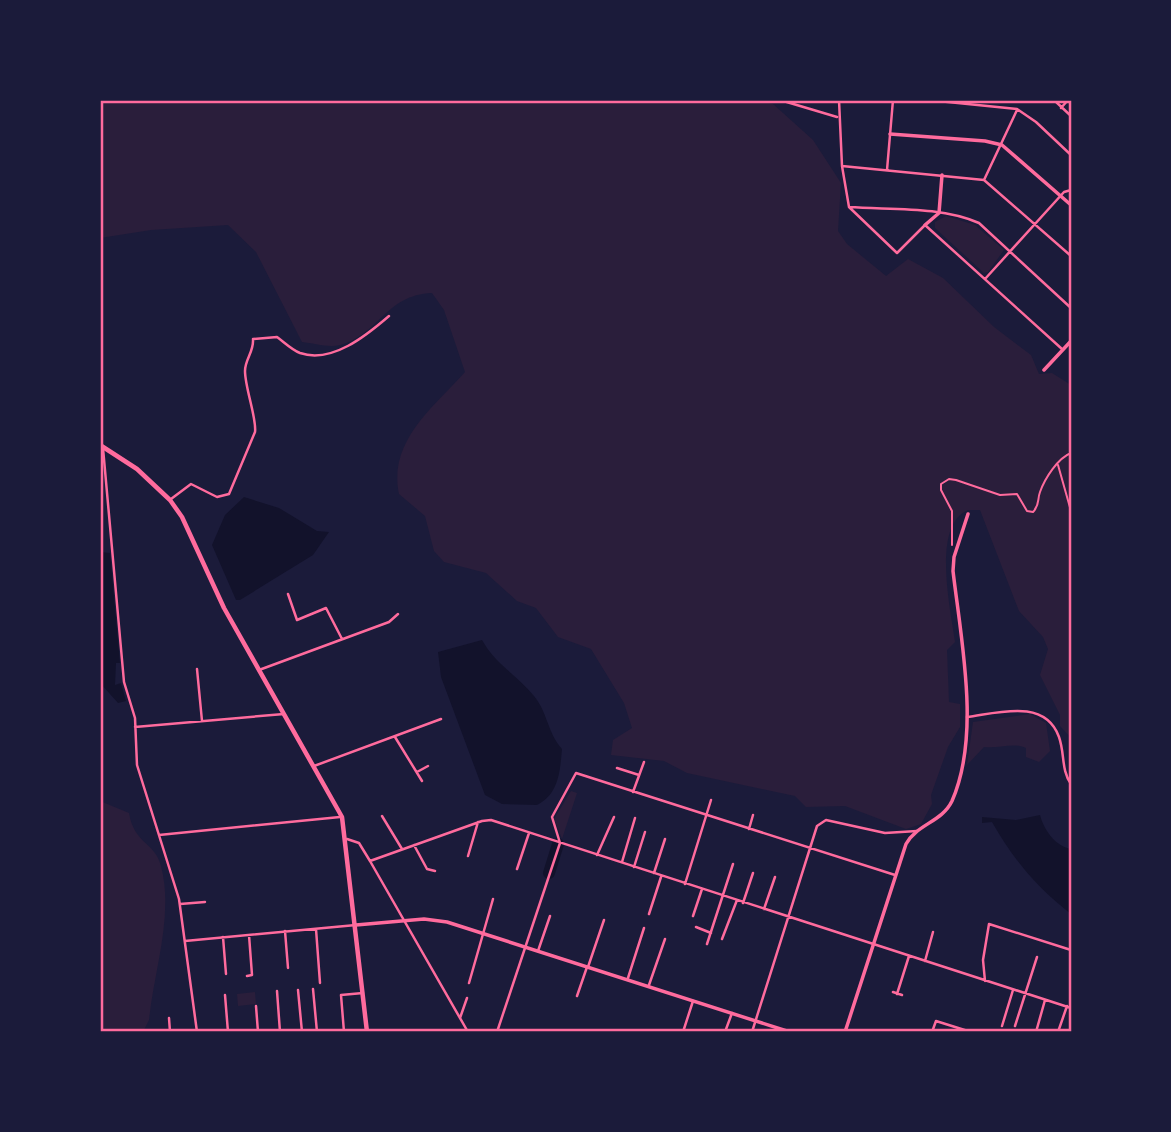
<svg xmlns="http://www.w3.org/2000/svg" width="1171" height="1132" viewBox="0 0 1171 1132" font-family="'Archivo Narrow',sans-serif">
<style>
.green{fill:#2a1e3b}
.water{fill:#12122b}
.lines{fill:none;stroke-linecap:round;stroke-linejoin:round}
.river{stroke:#12122b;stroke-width:12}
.path{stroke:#ff6b9d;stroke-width:2}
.minor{stroke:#ff6b9d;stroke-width:2.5}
.tertiary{stroke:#ff6b9d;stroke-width:3.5}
.secondary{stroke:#ff6b9d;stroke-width:4.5}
.neatline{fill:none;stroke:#ff6b9d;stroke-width:2.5}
</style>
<rect width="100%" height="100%" fill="#1b1b3a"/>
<path class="green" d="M100 100H758L773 104 813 140 841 183 838 231 847 244 886 276 908 259 943 278 994 327 1031 355 1039 374 1052 373 1071 385V738L1060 726V715L1040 675 1048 649 1043 637 1019 611 980 510H968C931 525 951 611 955 642L947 650 949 702 960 704V727L948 747 931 795 932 804 921 824 906 829 845 806 806 807 795 796 687 773 664 761 611 755 613 740 632 728 624 703 591 649 558 637 536 608 517 601 486 573 444 562 434 551 425 516 399 494C388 441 433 408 465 372L444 310 432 293C385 295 380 334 340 345 329 348 313 343 302 342L256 252 228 225 151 230 100 238Z
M946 216 975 225 1004 250 988 272 984 273 935 228V222Z
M1030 714 1046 723 1050 751 1039 762 1026 757V748C1013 742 998 749 984 747L967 765 973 722Z
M571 791 577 793 562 839 554 819Z
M100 801 129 813C134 844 155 842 161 866 174 915 154 970 149 1020L143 1032H100Z
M255 992 256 1004 238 1006 237 994Z"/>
<path class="water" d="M244 497 279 508 317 531 329 532 313 555 240 600H236L212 545 225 515Z
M100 552 110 553 120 663H116L115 685 121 683 126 701 118 703 101 684 100 672Z
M482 640C496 665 516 674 534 696 548 713 547 732 562 749 560 771 559 794 537 805L502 804 485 795 441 677 438 652Z
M1040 815C1044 830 1055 846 1071 849V914C1037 888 1013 859 992 822L982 823V817L1016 820Z"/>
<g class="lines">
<path class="river" d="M549 873 558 844"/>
<path class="path" d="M1058 465 1071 511
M952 545V511L941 490V484L949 479 956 480 1000 495 1017 494 1027 511 1033 512C1040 505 1037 500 1040 492 1045 478 1058 458 1071 453"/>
<path class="minor" d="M780 100 837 117
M839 100 842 166 849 207 897 253 925 225 1062 349
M928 100 1017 109 1036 122 1071 155
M1054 100 1071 116
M1061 108 1068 100
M842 166 984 180 1071 256
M887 170 893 100
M984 180 1017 110
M849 207C891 210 940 206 979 223L1071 308
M985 279 1064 192 1071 190
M103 448 124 682 135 718 137 765 179 899 197 1032
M171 499 191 484 217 497 229 494 255 432C257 419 245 388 245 371 245 359 254 352 253 339L277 337C284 342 292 350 300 353 332 364 367 335 389 316
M288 594 297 620 326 608 342 639
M197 669 202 721
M259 670 389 622 398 614
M967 717C998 713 1045 698 1059 737 1065 754 1061 770 1071 784
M135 727 284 714
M395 737 422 781
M314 766 441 719
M617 768 639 775
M417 772 428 766
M633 792 644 762
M382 816 402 849
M749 829 753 815
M159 835 340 817
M347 839 359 843 370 861 468 1032
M414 845 427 869 435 871
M597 855 614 817
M468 856 478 822
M370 861 482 821 491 820 1071 1008
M622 862 635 818
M634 867 645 832
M517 869 529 833
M654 873 665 839
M685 884 711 800
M743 903 753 873
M180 904 205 902
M764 909 775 877
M649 914 661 877
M693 916 702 889
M696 927 711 933
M316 929 320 983
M285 931 288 968
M223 937 226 974
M722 939 737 900
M185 941 356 925
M707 944 733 864
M538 951 550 916
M925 961 933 932
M588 967 604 920
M247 976 252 975 249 935
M628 978 644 928
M985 981 983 960 989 924 1071 950
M469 983 493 899
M649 985 665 939
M313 989 317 1032
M298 990 302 1032
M277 991 280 1032
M893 992 902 995
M897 994 909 956
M225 995 228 1032
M577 996 587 967
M256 1006 258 1032
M169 1018 170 1032
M460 1018 467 998
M1002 1026 1013 990
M1015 1026 1037 957
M344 1032 341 995 363 993
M497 1032 560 843 552 817 576 773 895 875
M683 1032 693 1001
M725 1032 732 1013
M752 1032 817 826 826 820 885 833 917 831
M932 1032 936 1021 971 1032
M1036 1032 1045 1000
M1058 1032 1067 1006"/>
<path class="tertiary" d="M890 134 985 141 1002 145 1071 205
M925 225 939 213 942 175
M1044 370 1071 341
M356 925 424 919 447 922 790 1032
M845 1032 906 844C917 824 942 822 952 801 981 735 961 640 953 571L954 557 968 514"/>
<path class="secondary" d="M100 445 137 469 170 500 182 517 224 608 342 817 367 1032"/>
</g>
<rect width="1171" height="1132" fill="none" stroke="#1b1b3a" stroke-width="203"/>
<rect x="102" y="102" width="968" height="928" class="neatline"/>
</svg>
